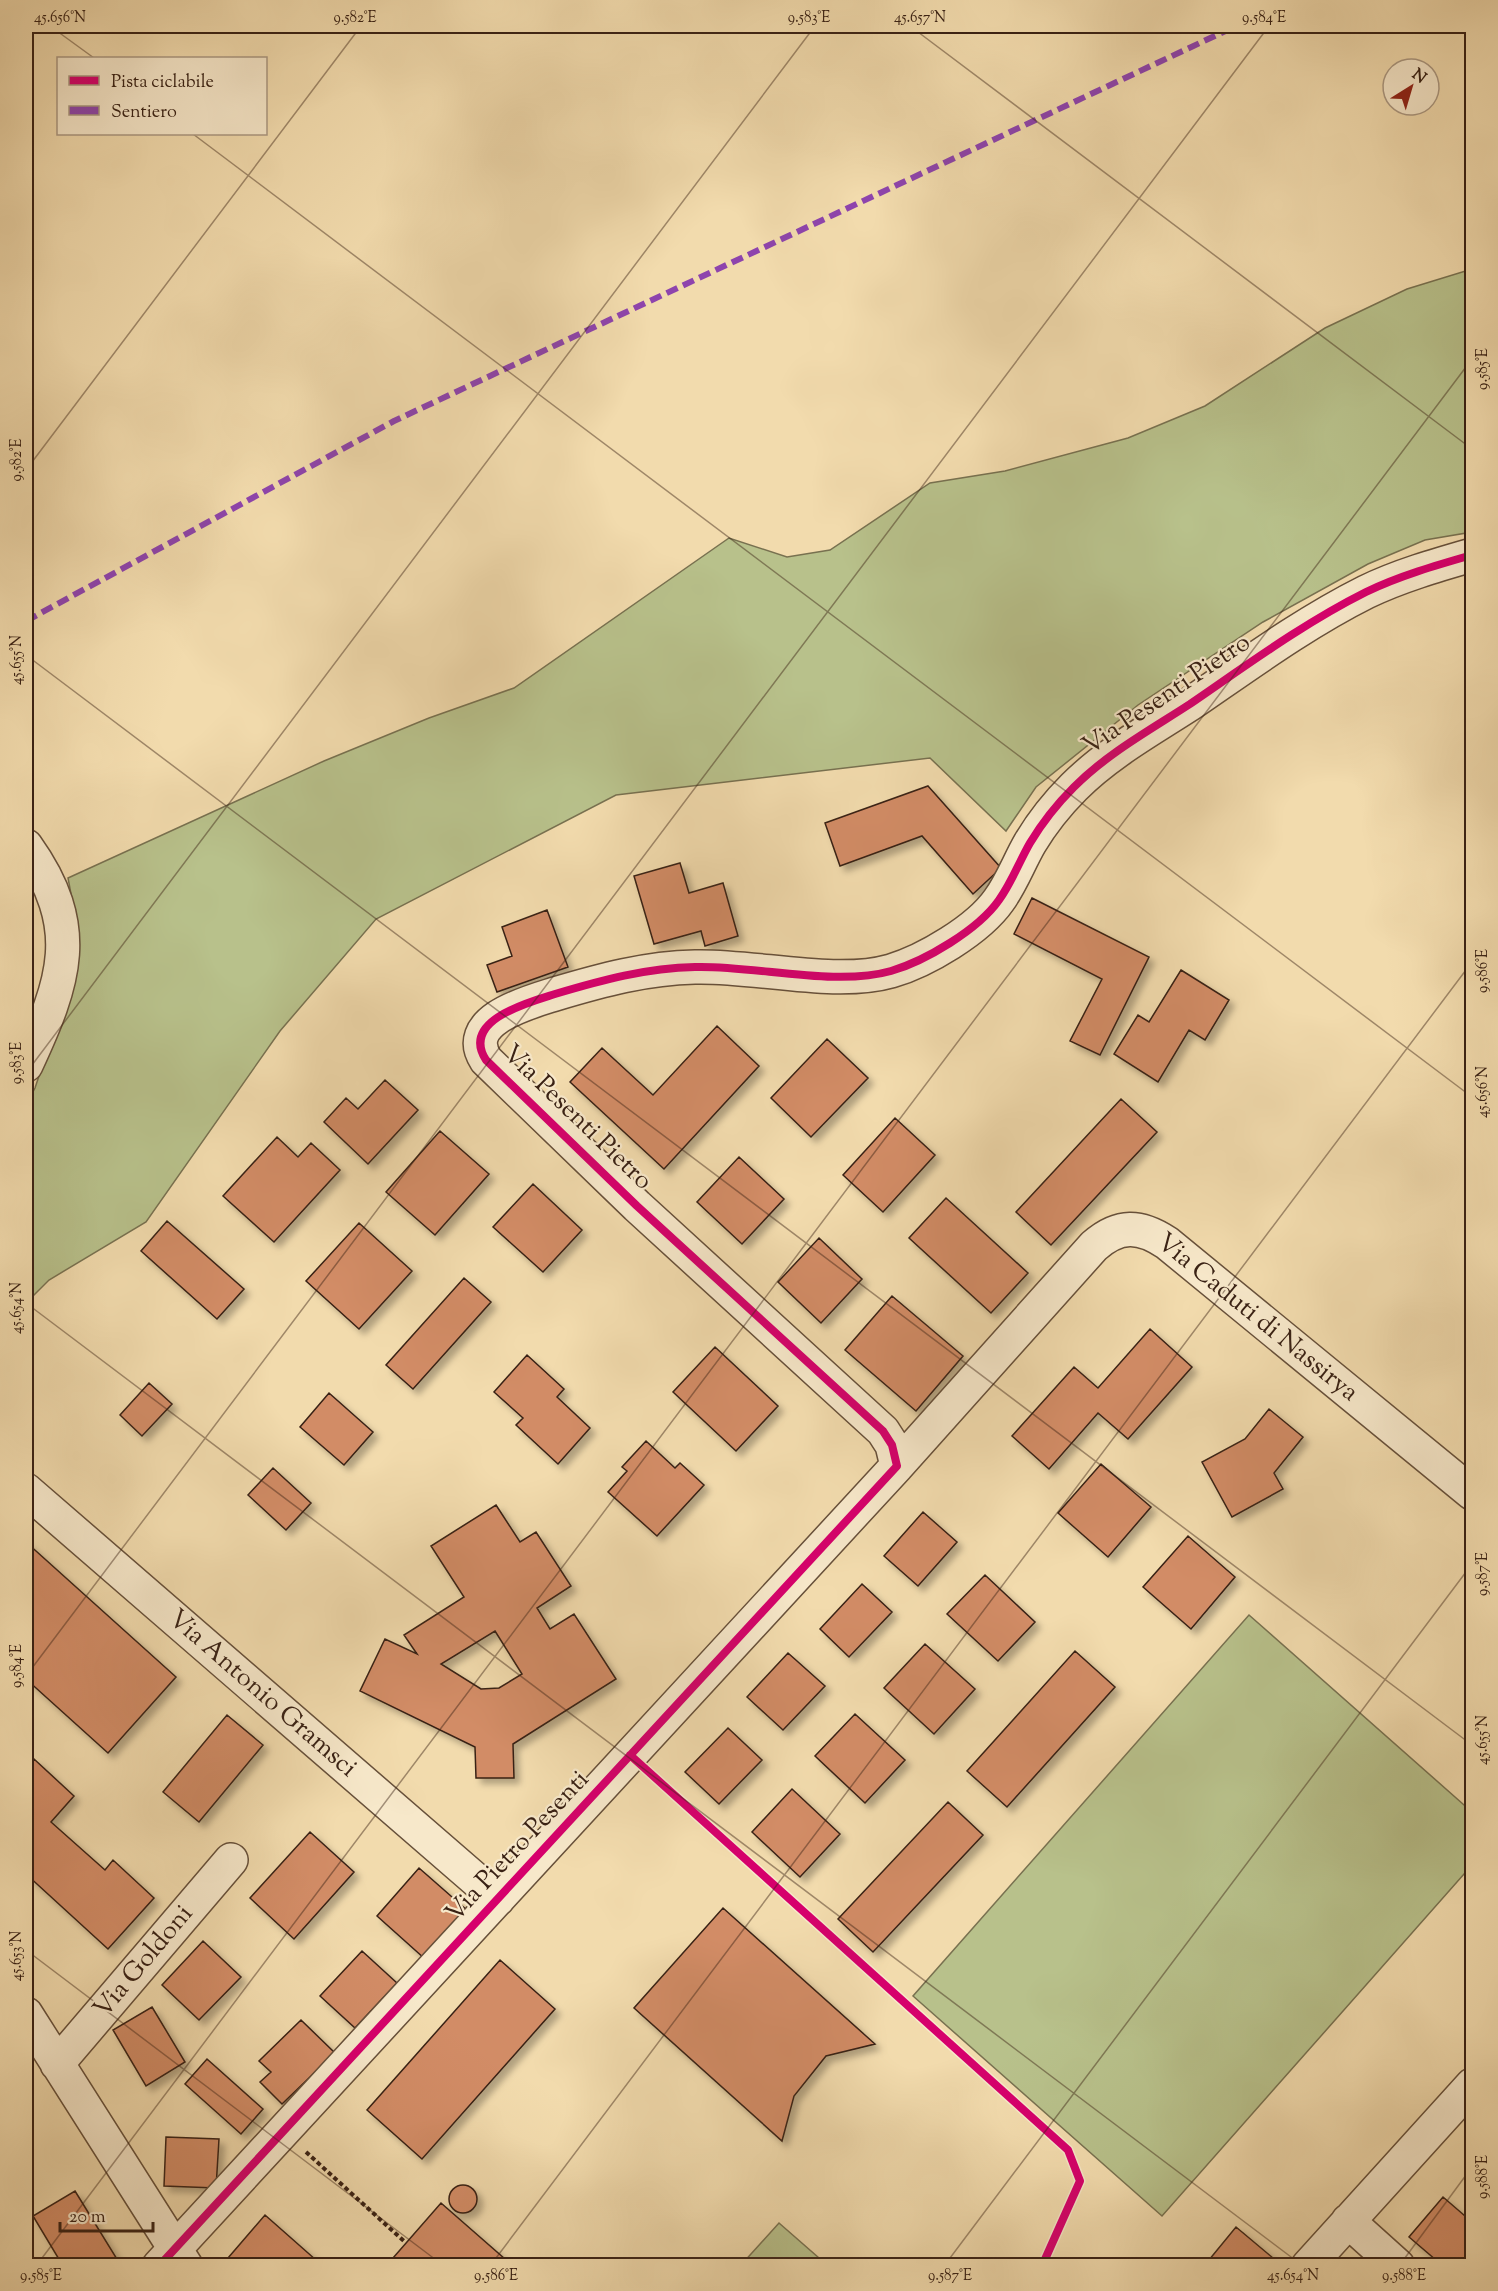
<svg xmlns="http://www.w3.org/2000/svg" width="1498" height="2291" viewBox="0 0 1498 2291" font-family="'Sorts Mill Goudy',serif">
<style>
.green{fill:#b8c18b;stroke:#787150;stroke-width:1.5}
.building{fill:#d28c66;stroke:#392114;stroke-width:1.5;fill-rule:evenodd;filter:url(#shadow)}
.lines{fill:none;stroke-linecap:round;stroke-linejoin:round}
.minor-casing{stroke:#67503a;stroke-width:36}
.path{stroke:#392114;stroke-width:4;stroke-dasharray:4.5 3;stroke-linecap:butt}
.minor{stroke:#f7e8ca;stroke-width:33}
.quiet{stroke:#8e44ad;stroke-width:6;stroke-dasharray:12 6;stroke-linecap:butt}
.cycleway-casing{stroke:#f7e8ca;stroke-width:11}
.cycleway{stroke:#d6006c;stroke-width:8}
.ticks{fill:none;stroke:#392114;stroke-width:1.5;stroke-opacity:0.45}
.labels{text-anchor:middle;dominant-baseline:central;stroke-width:4.5;stroke-linejoin:round;paint-order:stroke}
.street-label{font-size:26px;fill:#392114;stroke:#f7e8ca}
.neatline{fill:none;stroke:#392114;stroke-width:2}
.ticks-label{font-size:15px;text-anchor:middle;fill:#392114}
</style>
<defs>
<filter id="shadow"><feDropShadow dx="5.5" dy="5.5" stdDeviation="3" flood-color="#0004"/></filter>
</defs>
<rect width="100%" height="100%" fill="#f2dbad"/>
<filter id="stains"><feTurbulence type="fractalNoise" baseFrequency=".00333" numOctaves="4"/><feColorMatrix values="0 0 0 0 .2 0 0 0 0 .09 0 0 0 0 .02 0 0 0 .5 -.17"/></filter>
<radialGradient id="worn" r=".72"><stop offset=".6" stop-color="#630" stop-opacity="0"/><stop offset="1" stop-color="#630" stop-opacity=".3"/></radialGradient>
<path class="green" d="M1472 269V532L1425 540 1368 564 1263 622 1138 705 1036 787 1006 831 930 758 616 795 376 919 280 1031 146 1222 49 1280 26 1303V1105L35 1088 69 986 78 931 68 878 324 761 429 718 514 688 729 538 787 557 830 550 930 483 1005 471 1128 438 1205 406 1325 328 1407 289Z
M1249 1615 1472 1812V1865L1162 2216 913 1996Z
M779 2223 827 2265H741Z"/>
<path class="building" d="M928 786 1001 868 973 894 922 836 840 866 825 823Z
M680 863 689 893 723 883 738 936 705 946 701 931 654 944 634 876Z
M1032 898 1149 957 1100 1055 1070 1041 1102 979 1014 934Z
M547 910 568 967 497 992 487 965 512 956 502 927Z
M1181 970 1229 1000 1205 1040 1189 1030 1158 1082 1114 1054 1138 1015 1149 1022Z
M717 1026 759 1066 664 1169 570 1082 602 1048 653 1095Z
M827 1039 868 1078 811 1137 771 1098Z
M385 1080 418 1110 368 1164 324 1122 346 1098 358 1109Z
M1121 1099 1157 1132 1051 1245 1016 1212Z
M895 1118 935 1155 883 1212 843 1175Z
M440 1131 489 1174 435 1235 386 1192Z
M277 1137 298 1157 311 1143 340 1170 274 1242 223 1196Z
M739 1157 784 1199 742 1244 697 1202Z
M533 1184 582 1230 543 1272 493 1227Z
M946 1198 1028 1273 991 1313 909 1238Z
M167 1221 244 1289 217 1319 141 1251Z
M359 1223 412 1271 359 1329 306 1281Z
M819 1238 862 1279 821 1323 778 1282Z
M464 1278 491 1302 413 1389 386 1365Z
M892 1296 963 1356 916 1411 845 1350Z
M1150 1329 1192 1367 1128 1439 1098 1413 1049 1469 1012 1436 1074 1367 1098 1388Z
M715 1347 778 1406 736 1451 673 1392Z
M527 1355 564 1389 557 1397 590 1428 558 1464 516 1425 523 1418 494 1392Z
M149 1383 172 1404 142 1436 120 1415Z
M329 1393 373 1432 344 1465 300 1427Z
M1269 1409 1303 1437 1274 1473 1283 1489 1232 1517 1202 1462 1245 1439Z
M646 1441 675 1468 680 1463 704 1485 657 1536 608 1492 627 1471 622 1467Z
M1101 1464 1151 1507 1108 1557 1058 1513Z
M273 1468 311 1503 286 1530 248 1495Z
M496 1505 520 1542 536 1532 571 1586 537 1608 550 1629 574 1614 616 1679 513 1744 514 1778H476L475 1747 360 1691 385 1639 417 1654 404 1635 464 1597 431 1546ZM495 1631 522 1674 499 1688 481 1689 441 1664Z
M923 1512 957 1542 918 1586 884 1556Z
M1188 1536 1235 1577 1191 1629 1143 1587Z
M26 1542 176 1677 108 1753 26 1679Z
M985 1575 1035 1622 998 1661 947 1614Z
M862 1584 892 1612 849 1657 820 1629Z
M925 1644 975 1689 934 1734 884 1688Z
M1075 1651 1115 1687 1007 1807 967 1771Z
M788 1653 825 1686 783 1730 747 1697Z
M855 1714 905 1760 865 1803 815 1756Z
M227 1715 263 1745 199 1822 163 1792Z
M728 1728 762 1760 719 1804 685 1772Z
M34 1759 74 1796 51 1822 105 1870 113 1860 154 1898 108 1949 26 1874V1768Z
M792 1789 840 1834 800 1877 752 1832Z
M948 1802 983 1835 873 1952 838 1919Z
M310 1832 354 1872 294 1939 250 1898Z
M419 1868 468 1911 425 1959 377 1916Z
M723 1908 875 2044 826 2056 794 2096 782 2141 634 2008Z
M203 1941 241 1977 199 2020 162 1985Z
M362 1951 397 1983 355 2028 320 1996Z
M500 1960 555 2009 422 2159 367 2110Z
M152 2007 185 2062 146 2086 113 2030Z
M301 2020 335 2053 282 2104 260 2082 271 2072 259 2061Z
M207 2059 263 2109 241 2134 185 2084Z
M166 2137 219 2139 216 2188 164 2186Z
M449 2199a14 14 0 1 1 28 0a14 14 0 1 1-28 0Z
M75 2191 120 2264 117 2266H63L33 2216Z
M1443 2197 1472 2222V2263L1470 2266H1443L1409 2237Z
M441 2203 513 2266H386Z
M265 2215 316 2260 311 2266H236L228 2258Z
M1236 2227 1273 2258 1267 2266H1204Z"/>
<g class="lines">
<g class="minor-casing">
<path id="minor" d="M26 846C84 927 65 981 26 1065
M897 1466 1094 1246C1119 1224 1140 1225 1167 1243L1472 1493
M26 1490 498 1899
M26 2014 186 2266
M57 2064 231 1860
M1348 2221 1398 2266
M159 2266 897 1466 892 1445 883 1431 637 1206 486 1060C460 1020 530 1002 555 994 602 980 646 968 695 967 754 965 835 987 891 971 925 961 978 930 999 900 1012 882 1019 862 1030 843 1042 823 1057 804 1074 787 1108 753 1150 730 1190 704 1247 665 1304 623 1366 592 1399 576 1437 565 1472 555
M1308 2266 1472 2085"/>
</g>
<path class="path" d="M306 2152 406 2243"/>
<use href="#minor" class="minor"/>
<path class="quiet" d="M26 621 394 421 1236 26"/>
<g class="cycleway-casing">
<path id="cycleway" d="M630 1755 1068 2150 1080 2181 1042 2266
M159 2266 897 1466 892 1445 883 1431 637 1206 486 1060C460 1020 530 1002 555 994 602 980 646 968 695 967 754 965 835 987 891 971 925 961 978 930 999 900 1012 882 1019 862 1030 843 1042 823 1057 804 1074 787 1108 753 1150 730 1190 704 1247 665 1304 623 1366 592 1399 576 1437 565 1472 555"/>
</g>
<use href="#cycleway" class="cycleway"/>
</g>
<path class="ticks" d="M50 26 94 58M910 26 1472 449M193 134 1472 1097M26 470 361 26M26 655 1472 1745M26 1073 815 26M26 1303 1303 2266M26 1676 1269 26M26 1950 444 2266M36 2266 1472 359M490 2266 1472 962M944 2266 1472 1564M1399 2266 1472 2167"/>
<g class="labels">
<g class="street-label">
<text transform="translate(1167 695) rotate(-34)">Via Pesenti Pietro</text>
<text transform="translate(577 1118) rotate(44)">Via Pesenti Pietro</text>
<text transform="translate(1257 1318) rotate(39)">Via Caduti di Nassirya</text>
<text transform="translate(262 1694) rotate(41)">Via Antonio Gramsci</text>
<text transform="translate(518 1847) rotate(-47)">Via Pietro Pesenti</text>
<text transform="translate(144 1962) rotate(-50)">Via Goldoni</text>
</g>
</g>
<rect width="1498" height="2291" fill="none" stroke="#f2dbad" stroke-width="66"/>
<rect x="57" y="57" width="210" height="78" fill="#f7e8ca" stroke="#ab9881" stroke-width="1.5"/>
<rect x="69" y="76" width="30" height="9" fill="#d6006c" stroke="#ab9881" stroke-width="1.5"/>
<text x="111" y="87" font-size="18" fill="#392114">Pista ciclabile</text>
<rect x="69" y="106" width="30" height="9" fill="#8e44ad" stroke="#ab9881" stroke-width="1.5"/>
<text x="111" y="117" font-size="18" fill="#392114">Sentiero</text>
<g transform="translate(1411 87) rotate(37)"><circle r="28" fill="#f7e8ca" stroke="#ab9881" stroke-width="1.5"/>
<path d="M0-4.5L10 22L0 15L-10 22Z" fill="#8f2418"/>
<text y="-9" font-size="16" font-weight="bold" text-anchor="middle" fill="#392114">N</text>
</g>
<path d="M60 2222v9h93v-9" fill="none" stroke="#392114" stroke-width="3"/>
<text x="69" y="2222" font-size="18" fill="#392114" stroke="#f7e8ca" stroke-width="4.5" paint-order="stroke">20 m</text>
<rect x="33" y="33" width="1432" height="2225" class="neatline"/>
<g class="ticks-label">
<text x="60" y="22">45.656°N</text>
<text x="355" y="22">9.582°E</text>
<text x="809" y="22">9.583°E</text>
<text x="920" y="22">45.657°N</text>
<text x="1264" y="22">9.584°E</text>
<text transform="translate(1482 369) rotate(-90)" y="5">9.585°E</text>
<text transform="translate(16 460) rotate(-90)" y="5">9.582°E</text>
<text transform="translate(16 660) rotate(-90)" y="5">45.655°N</text>
<text transform="translate(1482 971) rotate(-90)" y="5">9.586°E</text>
<text transform="translate(16 1063) rotate(-90)" y="5">9.583°E</text>
<text transform="translate(1482 1092) rotate(-90)" y="5">45.656°N</text>
<text transform="translate(16 1308) rotate(-90)" y="5">45.654°N</text>
<text transform="translate(1482 1574) rotate(-90)" y="5">9.587°E</text>
<text transform="translate(16 1666) rotate(-90)" y="5">9.584°E</text>
<text transform="translate(1482 1740) rotate(-90)" y="5">45.655°N</text>
<text transform="translate(16 1956) rotate(-90)" y="5">45.653°N</text>
<text transform="translate(1482 2177) rotate(-90)" y="5">9.588°E</text>
<text x="41" y="2280">9.585°E</text>
<text x="496" y="2280">9.586°E</text>
<text x="950" y="2280">9.587°E</text>
<text x="1293" y="2280">45.654°N</text>
<text x="1404" y="2280">9.588°E</text>
</g>
<rect width="100%" height="100%" filter="url(#stains)"/>
<rect width="100%" height="100%" fill="url(#worn)"/>
</svg>
